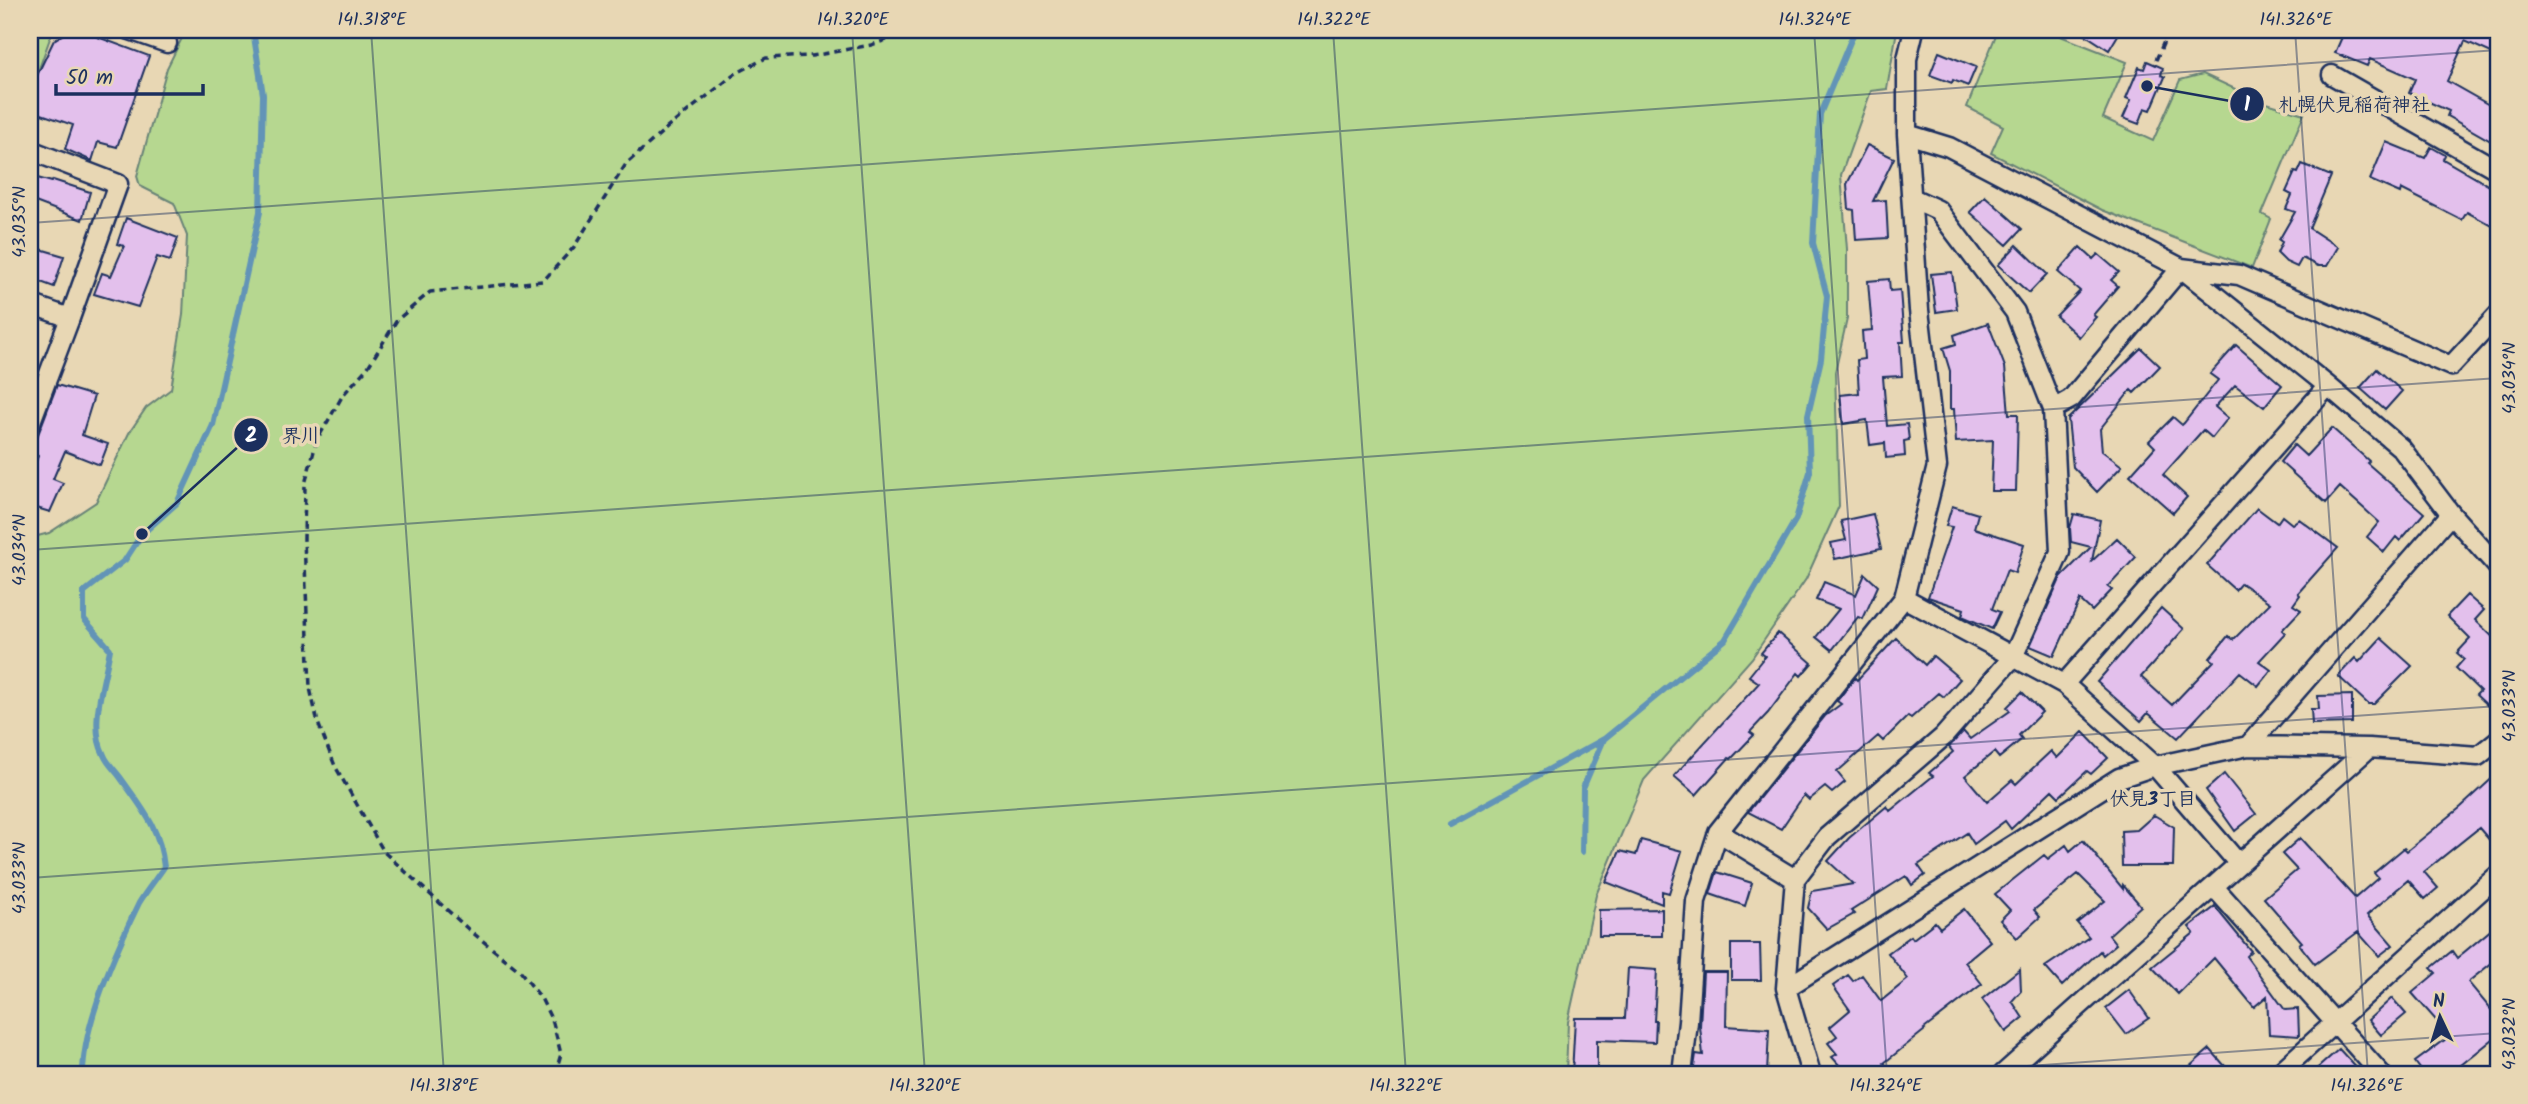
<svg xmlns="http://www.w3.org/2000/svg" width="2528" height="1104" viewBox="0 0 2528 1104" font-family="Kalam,'Klee One',sans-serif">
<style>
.green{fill:#b6d790;stroke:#688377;stroke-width:2}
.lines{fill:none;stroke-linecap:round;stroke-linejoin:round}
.stream{stroke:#6294b7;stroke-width:6}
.building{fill:#e3c0ec;stroke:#1b2f5e;stroke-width:2}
.street-casing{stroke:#1b2f5e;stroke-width:23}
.path{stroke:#1b2f5e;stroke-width:3.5;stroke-dasharray:7 5;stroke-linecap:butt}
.street{stroke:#e8d7b4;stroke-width:18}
.ticks{fill:none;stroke:#1b2f5e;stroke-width:2;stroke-opacity:0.45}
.labels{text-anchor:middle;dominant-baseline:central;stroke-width:7;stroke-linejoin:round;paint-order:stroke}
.neighbourhood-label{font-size:19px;font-weight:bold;fill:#1b2f5e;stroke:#e8d7b4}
.leader{fill:none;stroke:#1b2f5e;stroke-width:2.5}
.callout-dot{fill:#1b2f5e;stroke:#e8d7b4;stroke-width:2.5}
.mark-label{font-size:21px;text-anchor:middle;font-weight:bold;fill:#fff}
.callout-label{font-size:19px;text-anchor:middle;font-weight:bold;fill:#1b2f5e;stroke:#e8d7b4;stroke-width:7;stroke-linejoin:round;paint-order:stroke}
.neatline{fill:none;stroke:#1b2f5e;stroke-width:2.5}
.ticks-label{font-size:18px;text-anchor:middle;fill:#1b2f5e}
</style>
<rect width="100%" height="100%" fill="#e8d7b4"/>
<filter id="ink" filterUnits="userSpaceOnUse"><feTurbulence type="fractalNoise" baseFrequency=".0143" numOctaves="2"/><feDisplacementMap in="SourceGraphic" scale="14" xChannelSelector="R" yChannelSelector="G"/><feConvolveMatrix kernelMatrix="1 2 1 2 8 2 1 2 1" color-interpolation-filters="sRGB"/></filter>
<g filter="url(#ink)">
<path class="green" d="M30 30H53L36 77 30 75Z
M186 30H1897L1887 89 1871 91 1841 175 1847 249V319L1835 372 1839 506 1806 579 1752 658 1644 780 1596 895 1568 1022 1566 1074H30V538L49 533 96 502 129 433 146 408 171 389 183 315 187 236 174 203 140 186 137 176 167 68Z
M1998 30H2050L2063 37 2127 62 2103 118 2153 141 2180 80 2203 74 2263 102 2304 114 2262 214 2271 219 2252 268 2102 210 1991 153 2003 126 1967 107Z"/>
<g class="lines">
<path class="stream" d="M1450 824 1604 739
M1582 852 1583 788 1604 739 1725 640 1796 519 1810 472 1808 415 1821 359 1827 296 1813 243 1820 114 1855 30
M83 1074C83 1023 116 950 139 903 146 891 156 879 164 867 160 828 142 808 120 777 115 770 107 763 104 755 88 725 105 681 110 649L84 619V592L125 560 142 534 177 503 213 425 260 212 263 95 253 30"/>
</g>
<path class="building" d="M70 30H79L149 56 117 147 98 142 92 161 65 149 73 125 30 110V90L54 40Z
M2078 30H2121L2109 50Z
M2345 30H2498V56L2465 41 2447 81 2498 110V145L2447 116 2449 111 2409 93 2415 79 2370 59 2367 66 2335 53Z
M1939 52 1976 67 1968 86 1953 80 1952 83 1930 75Z
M2147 61 2163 68 2161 75 2165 77 2151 110 2145 108 2139 124 2123 118 2131 100 2126 98 2139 67 2144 69Z
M2386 142 2425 158 2431 147 2445 155 2443 159 2498 191V229L2467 212 2462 220 2401 189 2400 193 2370 180Z
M1867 145 1894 158 1873 201 1886 200 1888 238 1856 240 1854 210 1849 209 1847 184Z
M2302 164 2331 176 2309 228 2338 247 2327 266H2318L2302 258 2297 267 2286 262 2277 253 2282 242 2279 240 2295 212 2286 209 2292 195 2286 192 2295 172 2298 173Z
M30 176 52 182 53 180 90 192 82 220 30 200Z
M1985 196 2022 229 2007 245 1970 212Z
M126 218 178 238 170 261 157 257 138 307 94 294 102 273 111 276 124 246 117 244Z
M2017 245 2047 274 2029 293 1998 265Z
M30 246 64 256 54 287 30 278Z
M2080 247 2093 259 2098 254 2119 272 2111 280 2118 286 2093 315 2096 317 2079 337 2056 316 2080 291 2058 272Z
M1952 272 1957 309 1936 312 1931 274Z
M1889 279 1890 291 1900 290 1904 342H1900L1902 376 1883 377 1887 426 1907 424 1909 440 1904 441 1905 456 1886 458 1885 443 1870 445 1867 420 1843 424 1840 395 1859 393 1857 360 1864 359 1862 331 1872 330 1868 281Z
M1988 323 2005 367 2009 414H2018L2016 491H1991L1993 440 1956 442 1954 409H1950V371L1943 348 1956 344 1954 335Z
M2236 345 2282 385 2264 407 2235 385 2215 407 2228 418 2212 438 2203 430 2163 475 2187 497 2173 513 2130 475 2155 447 2149 441 2173 417 2182 425 2184 423 2218 380 2210 374Z
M2141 348 2160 366 2134 393 2131 390 2100 429 2102 451 2122 466 2097 492 2073 467 2068 419Z
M2377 369 2402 391 2385 410 2360 388Z
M57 385 94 396 82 435 108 444 100 465 65 451 53 479 63 483 50 512 30 506V476L38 456 31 453Z
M2332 428 2369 461 2367 463 2424 513 2400 541 2396 537 2384 552 2367 537 2379 522 2340 487 2326 503 2280 462 2294 445 2306 456Z
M1952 506 1978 514 1974 528 2024 544 2015 573 2007 570 1992 609 2000 612 1992 629 1962 616 1964 609 1928 597 1952 527 1946 526Z
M2257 508 2277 523 2282 516 2292 524 2299 519 2338 548 2298 593 2300 595 2293 605 2301 610 2282 630 2285 633 2259 661 2271 670 2258 686 2240 672 2178 738 2148 713 2141 721 2097 682 2161 608 2184 629 2141 677 2172 705 2214 661 2210 658 2228 636 2233 640 2270 603 2241 583 2235 590 2207 565Z
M1873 514 1881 549 1835 559 1831 543 1846 540 1841 521Z
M2074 514 2100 520 2092 561 2117 538 2136 557 2108 587 2112 590 2092 611 2080 600 2054 656 2030 646 2061 577 2091 547 2071 542 2070 528Z
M1865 574 1878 586 1863 619 1858 617 1832 650 1816 637 1839 609 1816 600 1824 582 1856 595Z
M2467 595 2484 610 2475 620 2498 642V707L2494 703 2490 708 2476 695 2480 691 2456 668 2464 659 2457 653 2470 639 2447 616Z
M1778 633 1812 663 1801 676 1798 673 1768 713 1750 732 1754 735 1731 759 1729 758 1696 795 1674 776 1759 683 1749 676 1765 656 1761 653Z
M1896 638 1925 665 1933 656 1960 679 1944 697 1939 693 1911 718 1908 716 1883 741 1878 736 1837 772 1845 782 1832 793 1825 787 1809 800 1804 795 1781 829 1748 812 1825 716 1841 704 1837 701 1855 678 1857 680Z
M2381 638 2412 666 2374 704H2368L2338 676 2355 658 2359 662Z
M2022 692 2042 712 2019 735 2022 739 1999 758 1994 752 1965 776 1987 802 2012 780 2016 784 2051 751 2057 758 2083 732 2108 758 2091 774 2087 771 2059 797 2052 790 2011 829 2005 821 1974 844 1967 833 1918 865 1925 875 1912 885 1906 876 1851 911 1854 914 1827 929 1808 908 1812 891 1853 884 1828 861 1849 838 1887 806 1890 811 1933 776 1929 773 1953 752 1949 747 1962 733 1963 731 1970 739 2010 711 2007 707Z
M2352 695V723L2312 724 2311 709H2319L2318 696Z
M2498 773V850L2479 828 2424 872 2438 888 2425 899 2408 880 2367 915 2393 945 2379 956 2358 932 2315 964 2299 944 2302 942 2264 898 2297 870 2282 854 2300 838 2355 898 2378 878 2374 873 2404 848 2407 851 2461 807Z
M2224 774 2256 814 2235 831 2206 790Z
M2154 815 2174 827 2173 866H2122L2121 831 2137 830Z
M1641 840 1682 851 1669 893 1662 891V904L1606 882 1620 851 1636 855Z
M2083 840 2123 889V885L2141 906 2109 935 2116 944 2103 955 2100 951 2062 986 2045 967 2089 937 2077 923 2105 901 2078 874 2034 910 2040 917 2017 938 2000 920 2010 910 1995 894 2044 855 2048 859 2066 845 2070 851Z
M1717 872 1752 883 1745 906 1710 894Z
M2215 907 2251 951 2246 956 2285 1010 2298 1009 2299 1036 2269 1034 2267 996 2254 1007 2214 958 2178 994 2152 967 2194 933 2189 927Z
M1662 909V936H1599V910Z
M1964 909 1990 941 1965 962 1982 984 1924 1029 1925 1030 1884 1063 1887 1066 1877 1074H1847L1832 1057 1837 1054 1828 1043 1837 1036 1830 1027 1850 1010 1833 986 1848 975 1853 981 1862 975 1881 1001 1908 979 1888 953 1911 936 1913 939 1935 922 1940 928Z
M2498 924V958L2468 982 2498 1018V1035L2450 1074H2424L2415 1062 2450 1036 2412 993 2436 973 2431 968 2452 951 2457 958Z
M1731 944H1760L1761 980H1731Z
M1628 968 1657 970 1654 1021H1656L1655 1042 1597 1040V1074H1572L1575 1018H1625Z
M2020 969 2021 991 2012 1001 2023 1018 2006 1032 1982 999Z
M1703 972H1727L1726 1026 1769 1029 1767 1074H1693L1696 1054 1703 1055 1700 1026Z
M2129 990 2149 1018 2126 1034 2106 1008Z
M2392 998 2406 1014 2381 1035 2368 1020Z
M2210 1049 2232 1074H2181Z
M2339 1049 2362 1074H2311Z"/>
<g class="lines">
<g class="street-casing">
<path id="street" d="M130 30 167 43
M2332 75 2498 170
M1907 134 1949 147 2181 268 2328 386 2401 448 2451 514 2498 567
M30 150 118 184 70 318 30 304
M2053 409 2071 399 2181 268 2239 275 2451 366 2498 315
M30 424 70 318
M1904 598 2064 684 2155 766 2239 864
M2064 684 2328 386
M2248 746 2451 514
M1718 832 1795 879
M2214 887 2381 1074
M1786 988 2119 778 2155 766 2248 746 2369 748 2478 756 2498 740
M1682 1074 1688 1022 1696 901 1718 832 1904 598 1937 466 1919 310 1907 134V59L1914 30
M1811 1074 1786 988 1795 879 1827 837 1943 737 2013 657 2060 552 2053 409 2015 312 1938 210 1912 198
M2003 1074 2369 748
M2278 1074 2498 875"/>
</g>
<path class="path" d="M2156 60 2169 30
M555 1074 561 1054 553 1023 541 998 520 971 468 929 384 852 335 766 318 723 310 688 304 539 305 484 317 440 343 395 368 367 397 320 430 292 543 281 574 247 626 164 668 127 735 74 766 58 812 56 871 45 917 30"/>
<use href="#street" class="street"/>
</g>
</g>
<path class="ticks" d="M371 30 444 1074M852 30 925 1074M1333 30 1406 1074M1814 30 1887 1074M2295 30 2368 1074M30 223 2498 50M30 550 2498 378M30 878 2498 706M1913 1074 2498 1033"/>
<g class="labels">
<g class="neighbourhood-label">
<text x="2153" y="800">伏見3丁目</text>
</g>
</g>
<path class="leader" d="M2147 86L2247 104M142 534L251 435"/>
<g class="callout-dot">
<circle cx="2147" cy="86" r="7"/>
<circle cx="142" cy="534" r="7"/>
<circle cx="2247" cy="104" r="18"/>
<circle cx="251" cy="435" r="18"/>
</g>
<g class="mark-label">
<text x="2247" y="111">1</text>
<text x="251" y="442">2</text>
</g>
<g class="callout-label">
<text x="2354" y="111">札幌伏見稲荷神社</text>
<text x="301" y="442">界川</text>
</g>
<rect width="2528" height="1104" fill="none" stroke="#e8d7b4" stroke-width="77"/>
<g transform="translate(2440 1017) rotate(356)" stroke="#e8d7b4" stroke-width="5" paint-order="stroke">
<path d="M0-5L12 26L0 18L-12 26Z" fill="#1b2f5e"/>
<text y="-10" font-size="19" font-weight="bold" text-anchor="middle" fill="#1b2f5e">N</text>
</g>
<path d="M56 84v10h147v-10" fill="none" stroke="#1b2f5e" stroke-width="3.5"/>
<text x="66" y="84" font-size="21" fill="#1b2f5e" stroke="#e8d7b4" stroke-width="5" paint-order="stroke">50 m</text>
<rect x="38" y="38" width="2452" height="1028" class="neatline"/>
<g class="ticks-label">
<text x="372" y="25">141.318°E</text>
<text x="853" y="25">141.320°E</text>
<text x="1334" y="25">141.322°E</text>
<text x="1815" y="25">141.324°E</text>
<text x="2296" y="25">141.326°E</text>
<text transform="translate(19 222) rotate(-90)" y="6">43.035°N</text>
<text transform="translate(2509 378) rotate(-90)" y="6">43.034°N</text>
<text transform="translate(19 550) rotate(-90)" y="6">43.034°N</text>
<text transform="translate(2509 706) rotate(-90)" y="6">43.033°N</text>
<text transform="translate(19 878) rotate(-90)" y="6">43.033°N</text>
<text transform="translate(2509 1034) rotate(-90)" y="6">43.032°N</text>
<text x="444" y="1091">141.318°E</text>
<text x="925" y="1091">141.320°E</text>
<text x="1406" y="1091">141.322°E</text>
<text x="1886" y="1091">141.324°E</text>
<text x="2367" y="1091">141.326°E</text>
</g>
</svg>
